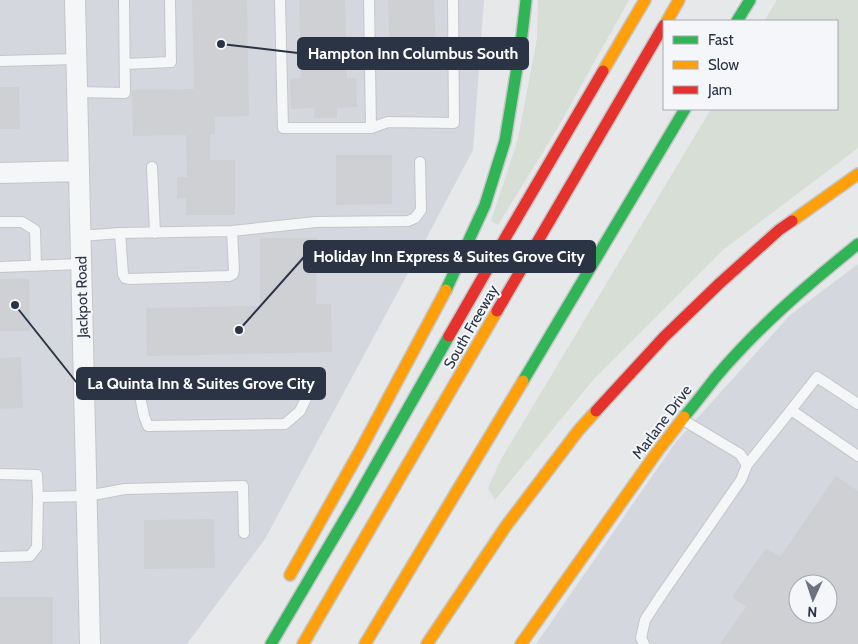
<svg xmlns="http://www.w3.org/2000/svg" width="858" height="644" viewBox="0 0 858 644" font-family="Cabin,sans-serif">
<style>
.built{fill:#d4d7dd;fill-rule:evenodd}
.green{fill:#d6ded6}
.building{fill:#ced0d3;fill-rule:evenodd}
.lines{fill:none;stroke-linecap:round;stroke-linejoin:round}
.lane-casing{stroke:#c4c6c8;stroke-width:12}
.street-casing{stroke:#c4c6c8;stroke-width:22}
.fast-casing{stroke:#c4c6c8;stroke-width:14}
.slow-casing{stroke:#c4c6c8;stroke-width:14}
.jam-casing{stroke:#c4c6c8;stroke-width:14}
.lane{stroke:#f5f6f7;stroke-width:10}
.street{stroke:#f5f6f7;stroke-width:20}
.fast{stroke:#30b455;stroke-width:11}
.slow{stroke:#ff9f0a;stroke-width:11}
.jam{stroke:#e5322d;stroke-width:11}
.labels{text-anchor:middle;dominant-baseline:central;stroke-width:4;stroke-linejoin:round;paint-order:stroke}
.street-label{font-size:15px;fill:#2b3445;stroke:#f4f6f9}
.leader{fill:none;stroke:#2b3445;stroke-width:2}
.callout-dot{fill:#2b3445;stroke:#f4f6f9;stroke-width:2}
.callout{fill:#2b3445;stroke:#2b3445;stroke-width:2}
.callout-label{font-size:16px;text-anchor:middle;font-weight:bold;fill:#fff}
</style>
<rect width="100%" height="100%" fill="#e6e8ea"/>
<path class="built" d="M0 0H484L473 150 407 275 265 539 187 644H0Z
M858 264V644H536L675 443 790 315ZM798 584H828V614H798Z"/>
<path class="green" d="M538 0H629L557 129 498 225 491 221 518 139 537 38Z
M777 0H858V148L723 250 593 380 495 500 488 488 500 461 711 109H837V21H764Z"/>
<path class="building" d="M192 0H247L249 116 215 117V134H210V160H235V215H186V198H177V177H187L186 135 133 136 132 90 194 89Z
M299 0H345L347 78H356L357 107 337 108V118H314V108L291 109 290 79 301 78Z
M388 0H434L436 55 390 56Z
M0 87H19L20 129H0Z
M336 155H392V204L336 205Z
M260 238H317L316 304H331L332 352 147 356 146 308 260 306Z
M0 279H29L30 331H0Z
M21 357 23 408 0 409V358Z
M836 476 858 491V644H720L746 607 732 597 766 548 780 557ZM798 584H828V614H798Z
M214 519 215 568 144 569V520Z
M0 597H53V644H0Z"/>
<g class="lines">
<g class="lane-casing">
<path id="lane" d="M280 0 283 128H371L388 122 454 123 453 0
M369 0 371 128
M0 61 76 59
M125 64 171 62 170 0
M77 92 125 93 124 0
M152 167 155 233
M0 222H22L35 230 36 266
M120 233 123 274 125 278 129 279 229 276 233 274 234 270 232 231
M80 236 120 233 232 231 316 222 408 221 415 218 421 210 420 162
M0 267 81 264
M137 380 144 416 148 426 285 424 300 411 311 388 298 376H262
M84 386 137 380 237 376
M858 404 817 377 791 410 858 456
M747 465 791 410
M0 474 37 475 38 497
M0 557 30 556 37 547 38 497 87 496 125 489 243 486 244 533
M644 644 641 638 645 620 662 594 741 480 747 465 740 454 683 420"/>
</g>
<g class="street-casing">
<path id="street" d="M75 0 90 644
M0 173 79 171"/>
</g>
<g class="fast-casing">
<path id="fast" d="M737 21 750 0
M446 290 485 205 505 141 521 43 526 0
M523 381 685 109
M684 417C695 404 705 391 715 378 757 328 807 285 858 244
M271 644 356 500 449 336"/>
</g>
<g class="slow-casing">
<path id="slow" d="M667 21 679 0
M603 71 645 0
M792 221 858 174
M290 575 361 449 446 290
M303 644 497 311
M365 644 523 381
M427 644 506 526 578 431 596 411
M521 644 657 452 684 417"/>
</g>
<g class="jam-casing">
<path id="jam" d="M497 311 664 25
M449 336 507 235 603 71
M596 411 664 337 720 283 779 230 792 221"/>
</g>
<use href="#lane" class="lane"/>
<use href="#street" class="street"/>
<use href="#fast" class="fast"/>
<use href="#slow" class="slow"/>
<use href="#jam" class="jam"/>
</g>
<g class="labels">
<g class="street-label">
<text transform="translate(82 297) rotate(-91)">Jackpot Road</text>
<text transform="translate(471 327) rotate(-60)">South Freeway</text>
<text transform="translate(662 422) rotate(-53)">Marlane Drive</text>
</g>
</g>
<path class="leader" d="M221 44L298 53M239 330L304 257M15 305L77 383"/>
<g class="callout-dot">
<circle cx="221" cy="44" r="5"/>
<circle cx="239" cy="330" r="5"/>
<circle cx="15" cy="305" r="5"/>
</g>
<g class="callout">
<rect x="298" y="38" width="230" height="31" rx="5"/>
<rect x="304" y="241" width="291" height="31" rx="5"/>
<rect x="77" y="368" width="248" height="31" rx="5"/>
</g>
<g class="callout-label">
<text x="413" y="59">Hampton Inn Columbus South</text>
<text x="449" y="262">Holiday Inn Express &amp; Suites Grove City</text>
<text x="201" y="389">La Quinta Inn &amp; Suites Grove City</text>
</g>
<rect x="663" y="20" width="175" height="90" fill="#f4f6f9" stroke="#a4a8b1"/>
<rect x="673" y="36" width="25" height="8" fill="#30b455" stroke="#a4a8b1"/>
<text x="708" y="45" font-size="15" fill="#2b3445">Fast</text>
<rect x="673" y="61" width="25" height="8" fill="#ff9f0a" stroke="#a4a8b1"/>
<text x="708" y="70" font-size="15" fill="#2b3445">Slow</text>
<rect x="673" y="86" width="25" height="8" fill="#e5322d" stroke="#a4a8b1"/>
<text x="708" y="95" font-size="15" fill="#2b3445">Jam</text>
<g transform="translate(813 599) rotate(183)"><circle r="24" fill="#f4f6f9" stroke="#a4a8b1"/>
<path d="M0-4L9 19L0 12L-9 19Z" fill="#6c737f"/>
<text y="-8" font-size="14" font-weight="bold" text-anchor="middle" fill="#2b3445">N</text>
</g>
</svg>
